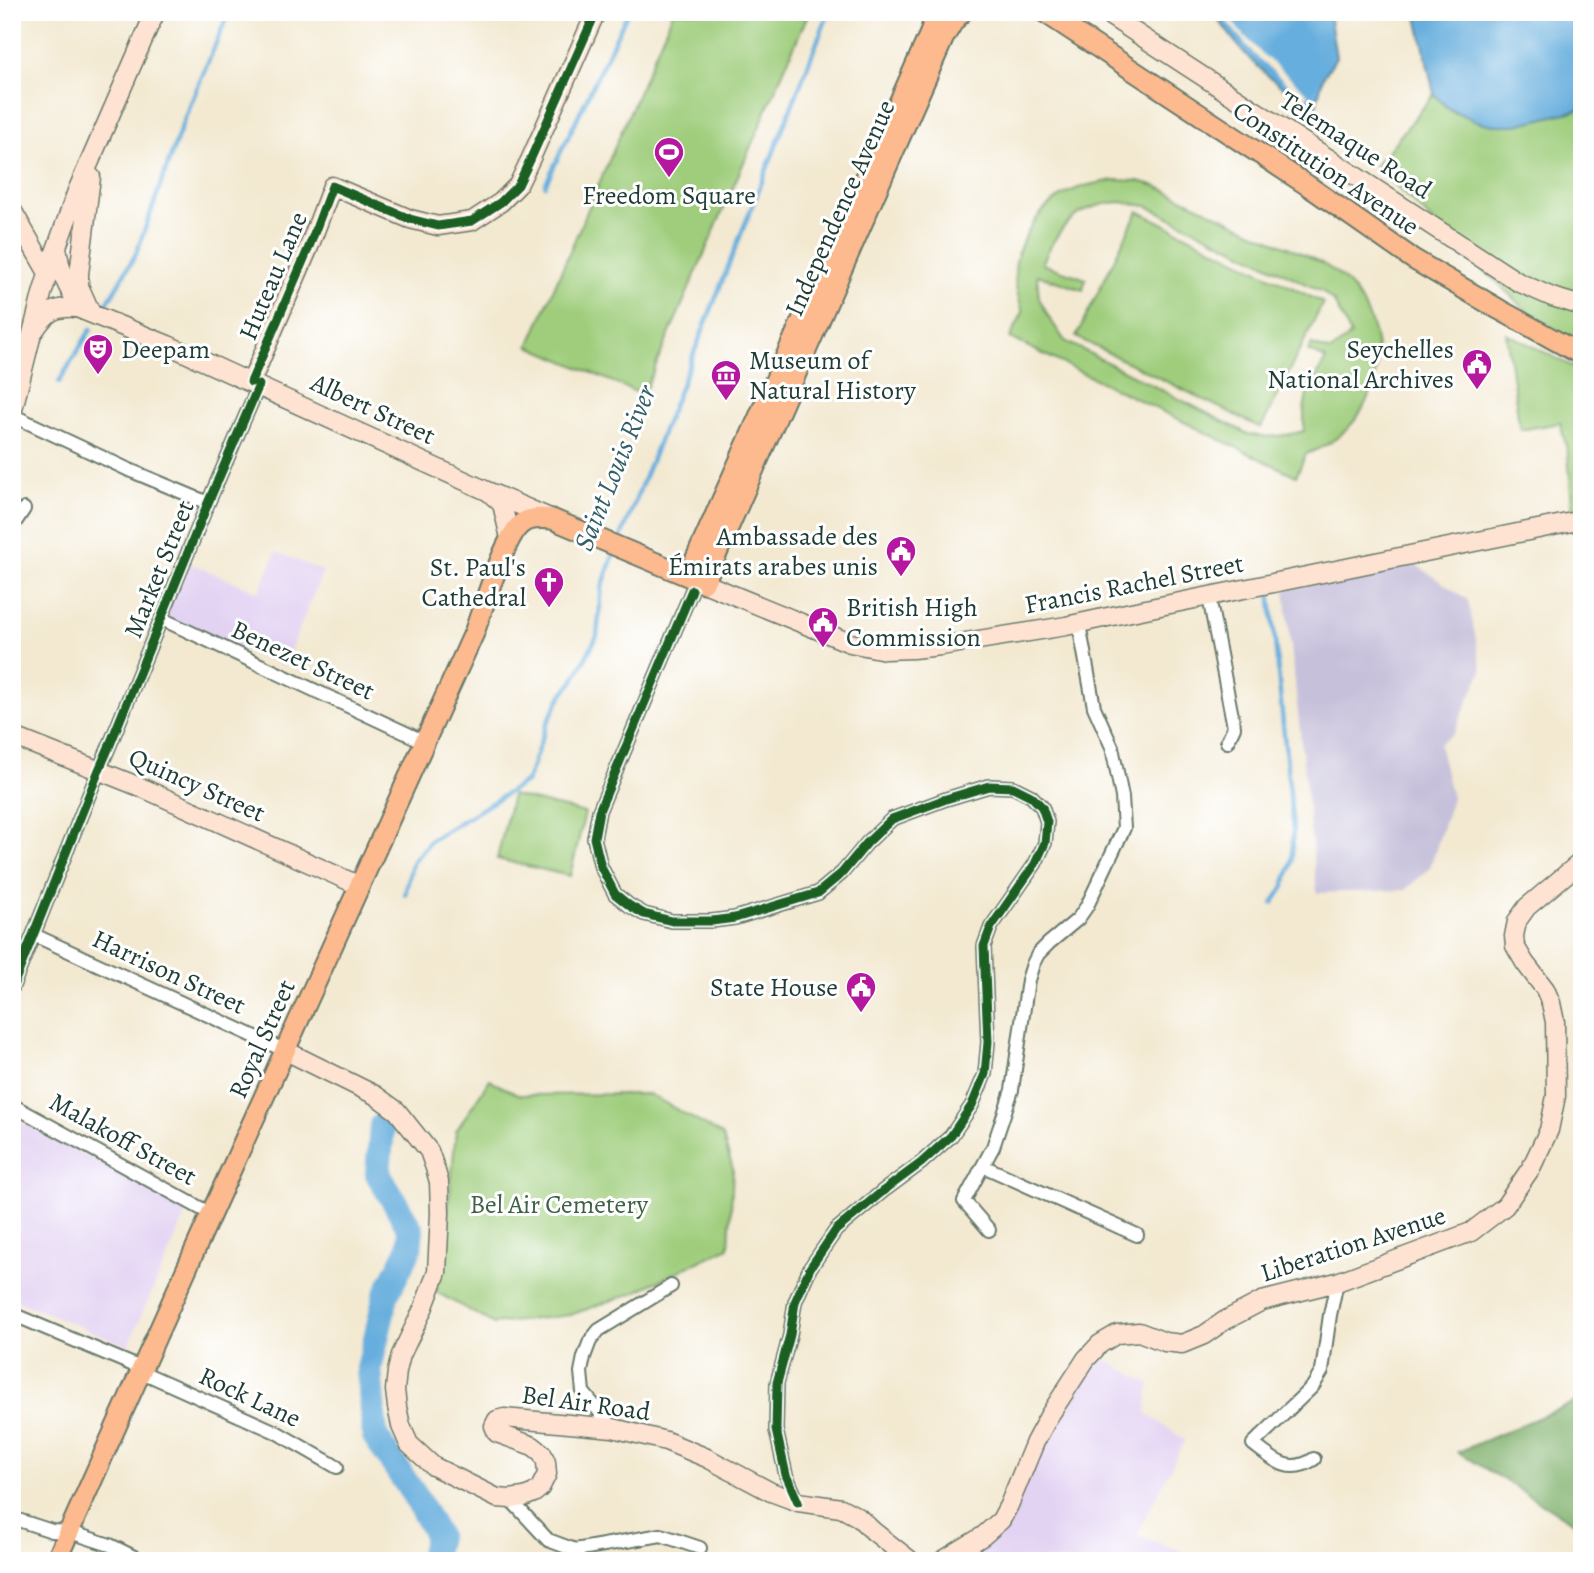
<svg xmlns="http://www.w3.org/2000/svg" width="1594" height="1573" viewBox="0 0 1594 1573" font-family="Alegreya,serif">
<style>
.built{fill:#e3d3f3}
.industrial{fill:#c6c0da}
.green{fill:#9fcd7b;stroke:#5f8558;stroke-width:2;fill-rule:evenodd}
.forest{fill:#7fb06b;stroke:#4f7650;stroke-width:2}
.water{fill:#66aedd;stroke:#427688;stroke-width:2}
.pier{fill:#f3e9d1}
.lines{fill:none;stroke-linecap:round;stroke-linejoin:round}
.stream{stroke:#66aedd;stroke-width:4.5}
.river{stroke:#66aedd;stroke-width:26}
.street-casing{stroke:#69796b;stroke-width:16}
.secondary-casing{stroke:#69796b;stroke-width:21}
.primary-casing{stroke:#69796b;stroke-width:23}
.street{stroke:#fff;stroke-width:12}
.secondary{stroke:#fee3d2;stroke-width:18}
.primary{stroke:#fcba8e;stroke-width:19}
.cycleway-casing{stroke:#fff;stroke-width:13}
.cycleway{stroke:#1b5e20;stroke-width:9}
.labels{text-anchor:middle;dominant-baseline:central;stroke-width:6;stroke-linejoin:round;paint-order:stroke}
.street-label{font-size:26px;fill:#1f3d34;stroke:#fff}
.poi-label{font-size:26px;fill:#1f3d34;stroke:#fff;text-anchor:end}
.park-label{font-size:26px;fill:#3f6146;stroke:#fff}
.water-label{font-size:28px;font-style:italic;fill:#345f67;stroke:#fff}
</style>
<rect width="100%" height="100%" fill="#fff"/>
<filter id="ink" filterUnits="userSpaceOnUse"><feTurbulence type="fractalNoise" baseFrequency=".0143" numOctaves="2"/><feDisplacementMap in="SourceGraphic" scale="14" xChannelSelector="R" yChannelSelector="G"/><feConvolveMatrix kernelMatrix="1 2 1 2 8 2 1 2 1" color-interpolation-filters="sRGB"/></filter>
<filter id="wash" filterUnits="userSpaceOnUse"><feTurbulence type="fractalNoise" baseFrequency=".00686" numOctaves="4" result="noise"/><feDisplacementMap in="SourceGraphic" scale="28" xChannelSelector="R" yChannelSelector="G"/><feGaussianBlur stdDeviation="1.57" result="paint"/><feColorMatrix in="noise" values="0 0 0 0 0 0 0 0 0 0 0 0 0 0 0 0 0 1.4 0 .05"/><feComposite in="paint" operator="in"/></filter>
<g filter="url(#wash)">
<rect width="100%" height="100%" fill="#f3e9d1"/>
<path class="built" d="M276 552 323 571 284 666 164 617 187 562 259 592Z
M12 1117 189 1208 128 1346 12 1299Z
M1099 1356 1150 1384 1146 1413 1185 1440 1137 1535 1185 1552 1181 1561H949L988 1535 1028 1475Z"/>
<path class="industrial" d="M1412 562 1468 600 1482 670 1454 733 1439 744 1452 798 1430 868 1405 890 1317 893 1285 590Z"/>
<path class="green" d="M673 12H809L643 395 529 346Z
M1434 94 1447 108 1457 114 1516 125 1582 109V355L1565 347 1375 167Z
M1114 180 1139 181 1156 186C1190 202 1224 218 1258 234 1280 244 1304 253 1325 265 1358 285 1380 325 1377 364 1377 371 1374 378 1372 385 1364 419 1338 443 1306 454L1296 476 1010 338 1023 312C1019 300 1015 288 1015 276 1014 244 1039 207 1067 193 1082 185 1098 183 1114 180ZM1121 202 1147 206 1323 292 1334 302 1351 335 1331 351 1311 345 1308 351 1326 359 1307 395 1304 409V431C1284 436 1268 439 1248 434L1065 341 1048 316 1039 298 1037 275 1083 290 1086 279 1042 264C1059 225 1077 205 1121 202Z
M1138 211 1323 303 1261 428 1076 337Z
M1506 333 1582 371V518L1573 521 1568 453 1560 423 1520 430Z
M512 795 585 813 570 876 497 859Z
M490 1079 494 1083 520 1095 649 1094 722 1135 733 1169 729 1247 633 1293 570 1315 494 1324 436 1292 451 1183 456 1131Z"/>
<path class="forest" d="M1582 1399V1528L1458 1452Z"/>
<path class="water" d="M1214 12H1336L1332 15 1330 20 1336 57 1323 78 1316 106 1312 107C1270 82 1240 54 1214 12Z
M1416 12H1582V109L1516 125H1492L1476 121 1448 108 1434 94Z"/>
<path class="pier" d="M1219 12H1227L1238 29 1260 52 1309 94 1304 99 1255 55Z"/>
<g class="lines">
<path class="stream" d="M545 185 628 12
M106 305 136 254 183 122 229 12
M59 382 91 329
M619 542 829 12
M1270 588 1293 829 1292 863 1283 888 1273 903
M405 895 412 863 431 840 527 781 547 723 563 693 573 682 597 636 602 588 615 550"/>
<path class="river" d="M382 1126 378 1174 411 1230 409 1249 386 1295 369 1369 375 1436 415 1496 437 1536 431 1561"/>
</g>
</g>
<g filter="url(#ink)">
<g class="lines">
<g class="street-casing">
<path id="street" d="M12 415 127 469 208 503
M12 527 24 509
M692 590 599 811 594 838 601 867 615 894 630 906 644 914 672 921H712L735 918 818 893 842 873 867 843 892 819 946 799 989 786 1013 787 1031 796 1042 807 1047 822 1045 843 1035 864 991 927 984 946 988 1042 985 1074 972 1105 951 1136 921 1163 883 1191 836 1230 810 1268 795 1302 790 1335 777 1383 776 1430 786 1475 798 1502
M1209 597 1234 727 1227 742
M162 619 425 742
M34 935 286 1051
M12 988 99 770 109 747 208 503 259 385
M12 1105 211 1214
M983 1166 1137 1235
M989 1230 964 1201 993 1147 1012 1090 1028 980 1033 964 1038 954 1049 943 1078 919 1087 906 1124 828 1122 797 1112 747 1094 707 1079 624
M12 1314 143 1369
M142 1372 276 1432 337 1467
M613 1428 583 1392 581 1372 584 1357 590 1341 599 1330 671 1286
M1314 1459C1288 1476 1273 1459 1253 1444L1313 1386 1322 1371 1330 1315 1337 1282
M510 1499 548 1540 575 1550 661 1535 700 1548
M12 1518 52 1531 70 1532 110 1545 142 1561"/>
</g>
<g class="secondary-casing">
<path id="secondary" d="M1104 12 1518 282 1552 297 1582 306
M12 210 48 273
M57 247C60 268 65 288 80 304
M91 313 79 286V274L91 177
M34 331C46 313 54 306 77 308L168 345 487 491 552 519
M251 382 309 247 332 186 410 219 438 226 472 221 501 202 518 185 531 158 596 12
M12 413 42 294 54 255 77 191 149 26 156 12
M490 493 502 504 510 538
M704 583 850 643 885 650 913 649 941 646 1066 626 1131 612 1582 520
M12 736 145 789 360 886
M286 1051 375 1095 397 1111 429 1151 435 1168 439 1182 440 1213 437 1272 423 1309 401 1355 397 1371 395 1390 397 1407 401 1426 409 1444 433 1466 497 1498 510 1499 524 1497 534 1493 540 1488 547 1474 546 1462 542 1453 533 1446 497 1433 494 1426 497 1420 504 1418 613 1428 666 1441 707 1458 771 1492 798 1502 841 1508 858 1517 873 1531 911 1561
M942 1561 983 1536 1001 1520 1009 1505 1035 1442 1049 1416 1086 1359 1100 1344 1117 1334 1139 1332 1165 1342 1182 1344 1204 1335 1224 1321 1262 1301 1337 1282 1471 1232 1505 1206 1531 1168 1549 1130 1556 1096 1555 1022 1551 1003 1545 989 1525 963 1515 946 1514 936 1517 921 1527 907 1582 861"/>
</g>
<g class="primary-casing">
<path id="primary" d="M1044 12 1307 185 1413 259 1500 310 1582 355
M688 576 930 33 936 12
M56 1561 211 1214 474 633C482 611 505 536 521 524 529 517 542 518 552 519L704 583 944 37 953 22 962 12"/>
</g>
<use href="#street" class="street"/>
<use href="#secondary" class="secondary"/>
<use href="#primary" class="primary"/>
<g class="cycleway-casing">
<path id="cycleway" d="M251 382 309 247 332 186 410 219 438 226 472 221 501 202 518 185 531 158 596 12
M692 590 599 811 594 838 601 867 615 894 630 906 644 914 672 921H712L735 918 818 893 842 873 867 843 892 819 946 799 989 786 1013 787 1031 796 1042 807 1047 822 1045 843 1035 864 991 927 984 946 988 1042 985 1074 972 1105 951 1136 921 1163 883 1191 836 1230 810 1268 795 1302 790 1335 777 1383 776 1430 786 1475 798 1502
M12 988 99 770 109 747 208 503 259 385"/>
</g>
<use href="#cycleway" class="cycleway"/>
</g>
</g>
<defs>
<g id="stadium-pin" transform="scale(1.575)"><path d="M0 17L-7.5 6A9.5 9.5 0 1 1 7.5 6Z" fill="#b5179e" stroke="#fff"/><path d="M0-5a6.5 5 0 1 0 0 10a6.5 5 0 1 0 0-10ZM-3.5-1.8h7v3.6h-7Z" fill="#fff"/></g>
<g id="theatre-pin" transform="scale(1.575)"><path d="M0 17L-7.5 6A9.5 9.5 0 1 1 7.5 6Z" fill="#b5179e" stroke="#fff"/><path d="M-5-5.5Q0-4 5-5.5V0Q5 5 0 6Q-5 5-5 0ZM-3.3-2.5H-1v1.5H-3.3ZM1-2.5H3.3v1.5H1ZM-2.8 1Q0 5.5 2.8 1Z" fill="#fff"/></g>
<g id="civic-pin" transform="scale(1.575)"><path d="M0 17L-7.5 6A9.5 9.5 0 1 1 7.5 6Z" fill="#b5179e" stroke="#fff"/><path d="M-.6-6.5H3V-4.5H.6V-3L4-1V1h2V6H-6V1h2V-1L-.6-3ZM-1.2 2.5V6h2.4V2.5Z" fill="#fff"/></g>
<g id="museum-pin" transform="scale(1.575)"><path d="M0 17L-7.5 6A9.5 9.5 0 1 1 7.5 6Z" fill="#b5179e" stroke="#fff"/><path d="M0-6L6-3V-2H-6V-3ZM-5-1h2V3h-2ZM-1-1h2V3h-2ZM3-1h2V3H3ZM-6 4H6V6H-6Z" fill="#fff"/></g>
<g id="church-pin" transform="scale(1.575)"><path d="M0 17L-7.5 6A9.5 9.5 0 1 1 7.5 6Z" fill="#b5179e" stroke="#fff"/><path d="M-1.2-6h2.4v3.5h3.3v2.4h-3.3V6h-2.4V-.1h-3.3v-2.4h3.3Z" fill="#fff"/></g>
</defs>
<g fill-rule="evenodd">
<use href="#stadium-pin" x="669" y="152"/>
<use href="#theatre-pin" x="98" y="349"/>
<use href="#civic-pin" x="1477" y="364"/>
<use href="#museum-pin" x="726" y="375"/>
<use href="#civic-pin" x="901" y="551"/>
<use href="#church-pin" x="549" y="582"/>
<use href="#civic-pin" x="823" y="622"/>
<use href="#civic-pin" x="861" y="987"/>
</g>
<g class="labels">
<g class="street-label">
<text transform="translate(1356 145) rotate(33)">Telemaque Road</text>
<text transform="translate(1326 168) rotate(34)">Constitution Avenue</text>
<text transform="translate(840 208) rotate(-66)">Independence Avenue</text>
<text transform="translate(273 276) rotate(-67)">Huteau Lane</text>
<text transform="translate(373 409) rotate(25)">Albert Street</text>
<text transform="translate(159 569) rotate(-68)">Market Street</text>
<text transform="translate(1134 584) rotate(-11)">Francis Rachel Street</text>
<text transform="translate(303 660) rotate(25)">Benezet Street</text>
<text transform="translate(197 785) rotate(24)">Quincy Street</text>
<text transform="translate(169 972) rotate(25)">Harrison Street</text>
<text transform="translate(262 1039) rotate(-66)">Royal Street</text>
<text transform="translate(123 1139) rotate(29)">Malakoff Street</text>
<text transform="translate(1353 1244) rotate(-18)">Liberation Avenue</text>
<text transform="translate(250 1397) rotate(25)">Rock Lane</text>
<text transform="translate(586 1403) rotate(8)">Bel Air Road</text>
</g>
<g class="poi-label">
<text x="669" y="195" text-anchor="middle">Freedom Square</text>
<text x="121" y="349" text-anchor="start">Deepam</text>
<text x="1454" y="349">Seychelles<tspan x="1454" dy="30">National Archives</tspan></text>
<text x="749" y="360" text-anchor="start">Museum of<tspan x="749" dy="30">Natural History</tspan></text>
<text x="878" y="536">Ambassade des<tspan x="878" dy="30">Émirats arabes unis</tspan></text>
<text x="526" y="567">St. Paul's<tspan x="526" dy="30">Cathedral</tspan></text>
<text x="846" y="607" text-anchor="start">British High<tspan x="846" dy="30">Commission</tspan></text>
<text x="838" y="987">State House</text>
</g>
<g class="park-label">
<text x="559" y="1204">Bel Air Cemetery</text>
</g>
<g class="water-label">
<text transform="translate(615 468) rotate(-68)">Saint Louis River</text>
</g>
</g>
<rect width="1594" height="1573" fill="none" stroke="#fff" stroke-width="42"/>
</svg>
